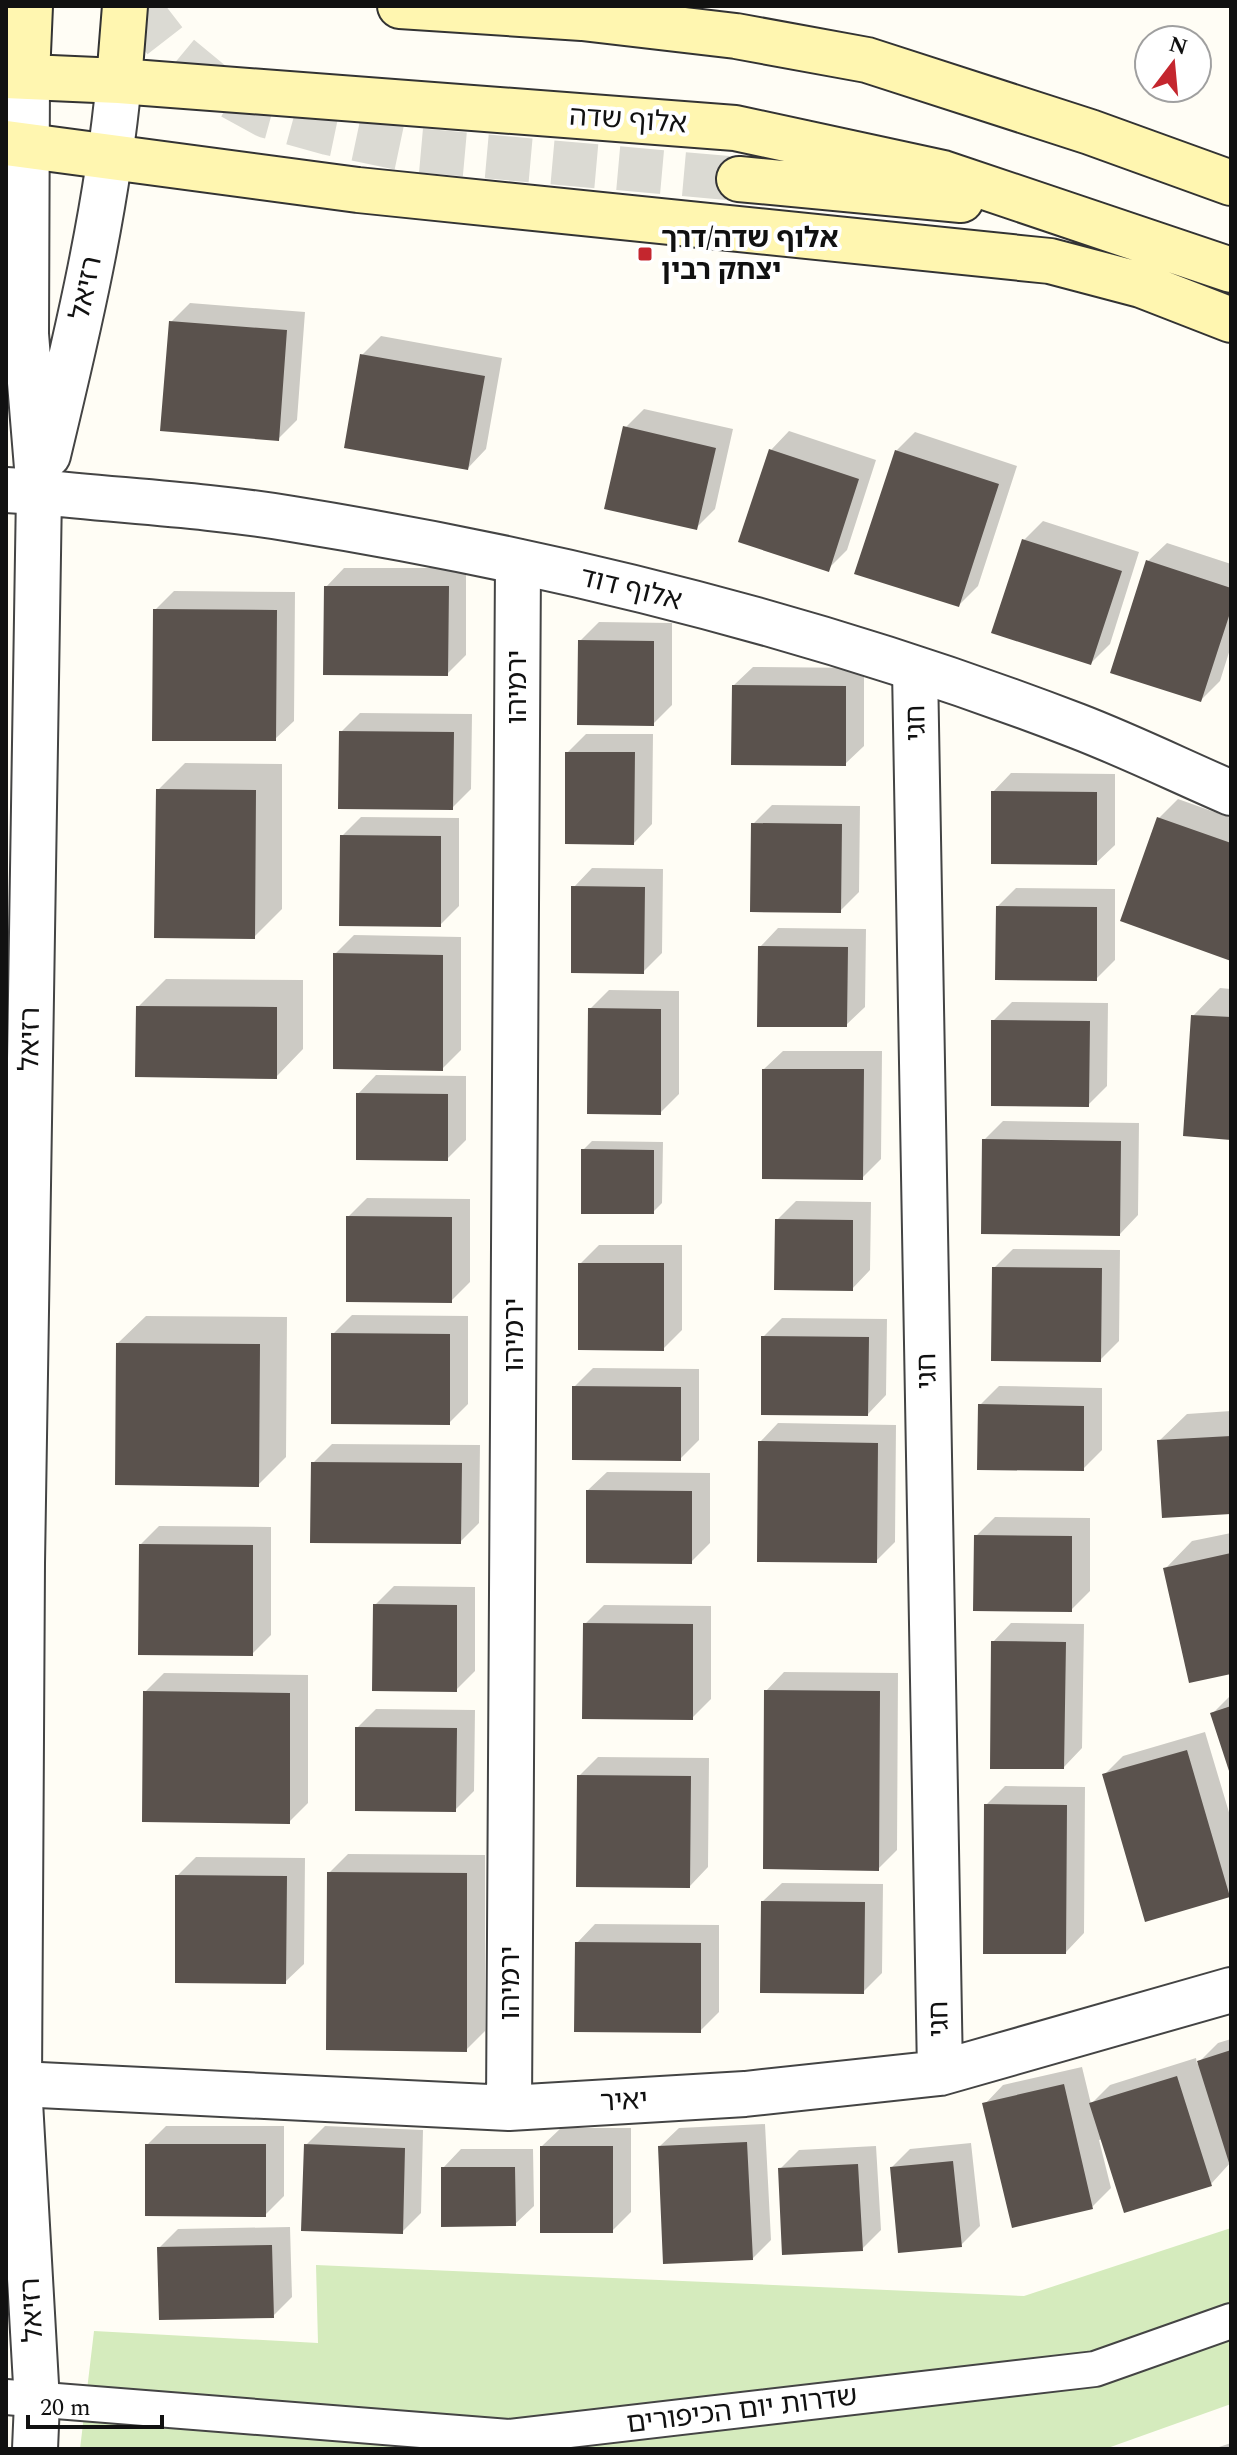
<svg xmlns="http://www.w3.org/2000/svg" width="1237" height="2455" viewBox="0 0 1237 2455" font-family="Spectral,'Noto Sans Hebrew',serif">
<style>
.green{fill:#d5ebbd}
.shadow{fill:#0003}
.building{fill:#5a524d}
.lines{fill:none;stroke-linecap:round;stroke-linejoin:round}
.secondary-tunnel{stroke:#dbdad3;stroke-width:44;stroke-dasharray:44 22;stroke-linecap:butt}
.pedestrian-casing{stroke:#444;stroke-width:38}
.minor-casing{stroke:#444;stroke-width:48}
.tertiary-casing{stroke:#444;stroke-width:48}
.secondary-casing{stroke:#333;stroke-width:48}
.pedestrian{stroke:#fff;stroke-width:34}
.minor{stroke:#fff;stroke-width:44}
.tertiary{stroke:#fff;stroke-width:44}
.secondary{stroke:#fff6b0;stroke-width:44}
.poi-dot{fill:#c4262e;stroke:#fff;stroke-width:3}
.labels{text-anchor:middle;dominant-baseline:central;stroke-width:8;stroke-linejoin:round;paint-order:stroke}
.street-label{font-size:28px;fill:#111;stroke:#fff}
.poi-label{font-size:28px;font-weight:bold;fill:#111;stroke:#fff;text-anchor:start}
</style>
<rect width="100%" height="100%" fill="#fffdf5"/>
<path class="green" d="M1231 2228V2404L1105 2449H80L94 2331 318 2343 316 2265 1024 2296Z"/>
<path class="shadow" d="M190 303 305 312 297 420 278 439 171 322Z
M381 336 502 358 486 449 468 468 362 355Z
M644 409 733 429 715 509 696 528 625 428Z
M789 431 876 460 847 550 828 569 771 450Z
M915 432 1017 466 978 586 959 605 896 451Z
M1043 521 1139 552 1110 644 1091 663 994 631 1024 540Z
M1167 543 1231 564V646L1220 681 1201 700 1148 561Z
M344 568H466V655L447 674 326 587Z
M174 591 295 592 294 721 275 739 155 610Z
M599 622 672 623V705L653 724 580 641Z
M753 667 864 668V746L845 764 734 685Z
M360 713 472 714 471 789 452 808 341 732Z
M586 734H653L652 824 634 843 567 753Z
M185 763 282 764V909L254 937 158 790Z
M1011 773 1115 774V845L1096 863 993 792Z
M1178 799 1231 818V959L1122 920 1159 818Z
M772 805 860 806 859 892 840 911 753 824Z
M361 817 459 818V906L440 925 342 836Z
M592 868 663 869 662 953 643 972 574 887Z
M1016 888 1115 889V960L1096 979 998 906Z
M778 928 866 929 865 1007 846 1025 760 947Z
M354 935 461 937V1050L442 1069 335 954Z
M166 979 303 980V1049L276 1077 138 1007Z
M1220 988 1231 989V1138L1193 1016Z
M609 990 679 991V1094L660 1113 590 1009Z
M1012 1002 1108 1003 1107 1086 1088 1105 993 1021Z
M783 1051H882L881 1159 862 1178 764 1069Z
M376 1075 466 1076V1140L447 1159 358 1094Z
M1003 1121 1139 1123 1138 1215 1120 1234 984 1140Z
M592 1141 663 1142 662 1203 653 1212 583 1150Z
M367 1198 470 1199V1282L451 1301 348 1217Z
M796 1201 871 1202 870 1270 852 1289 777 1220Z
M599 1245H682V1330L663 1349 580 1264Z
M1013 1249 1120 1250 1119 1341 1100 1360 994 1268Z
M352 1315 468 1316V1404L449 1423 333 1334Z
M146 1316 287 1317 286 1457 258 1485 118 1343Z
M782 1318 887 1319 886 1395 868 1414 763 1337Z
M593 1368 699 1369V1440L680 1459 574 1387Z
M999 1386 1102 1388V1450L1083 1469 980 1405Z
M1231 1411V1512L1159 1441 1187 1414Z
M778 1423 896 1425 895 1542 876 1561 760 1442Z
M332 1444 480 1445 479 1523 460 1542 313 1463Z
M607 1472 710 1473V1543L691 1562 588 1490Z
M995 1517 1090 1518V1591L1071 1610 976 1536Z
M159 1526 271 1527V1635L252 1654 141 1544Z
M1231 1533V1672L1165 1569 1192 1541Z
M394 1586 475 1587V1671L456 1690 375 1605Z
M604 1605 711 1606V1699L692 1718 585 1624Z
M1011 1623 1084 1624 1082 1748 1064 1767 993 1642Z
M784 1672 898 1673 897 1850 878 1869 766 1691Z
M164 1673 308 1675V1803L289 1822 145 1692Z
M1231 1695V1769L1213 1713Z
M376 1709 475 1710 474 1791 455 1810 357 1728Z
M1205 1732 1231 1819 1229 1895 1104 1775 1123 1756Z
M598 1757 709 1758 708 1867 690 1886 579 1776Z
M1005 1786 1085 1787 1084 1933 1066 1952 986 1805Z
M348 1854 485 1855V2031L466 2050 329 1873Z
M196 1857 305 1858 304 1964 285 1982 177 1876Z
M782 1883 883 1884 882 1973 863 1992 763 1901Z
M595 1924 719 1925V2012L700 2031 577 1943Z
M1231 2039V2162L1211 2184 1103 2139 1099 2140 1111 2188 1092 2207 985 2104 1003 2085 1082 2067 1091 2104 1110 2085 1196 2058 1197 2064 1218 2043Z
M765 2124 771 2240 752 2259 660 2146 679 2128Z
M166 2126H284V2196L265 2215 147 2145Z
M325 2126 423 2130 421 2213 402 2232 306 2145Z
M561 2128H631V2212L612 2231 542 2146Z
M971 2143 980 2226 961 2245 892 2167 910 2149Z
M876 2146 881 2230 862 2249 780 2169 799 2150Z
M461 2149H533L534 2206 515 2224 443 2168Z
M290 2227 292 2297 273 2316 159 2248 178 2229Z
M1231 2443V2449H1215L1216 2448Z"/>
<path class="building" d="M169 321 287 330 279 441 160 431Z
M360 354 485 376 468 470 344 448Z
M623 426 716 448 697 530 604 509Z
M769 449 859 479 829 572 738 542Z
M895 450 999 484 959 607 854 574Z
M1022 539 1122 571 1091 665 991 633Z
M1146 560 1231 588V610L1201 702 1110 673Z
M324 586H449L448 676 323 675Z
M153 609 277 610 276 741H152Z
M578 640 654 641V726L577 725Z
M732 685 846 686V766L731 765Z
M339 731 454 732 453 810 338 809Z
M565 752H635L634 845 565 844Z
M156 789 256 790 255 939 154 938Z
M991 791 1097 792V865L991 864Z
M1157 817 1231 843V961L1120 921Z
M751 823 842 824 841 913 750 912Z
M340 835 441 836V927L339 926Z
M571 886 645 887 644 974 571 973Z
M996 906 1097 907V981L995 980Z
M758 946 848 947 847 1027H757Z
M333 953 443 955V1071L333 1069Z
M136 1006 277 1007V1079L135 1077Z
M588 1008 661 1009V1115L587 1114Z
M1191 1015 1231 1017V1140L1183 1136Z
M991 1020 1090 1021 1089 1107 991 1106Z
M762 1069H864L863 1180 762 1179Z
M356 1093 448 1094V1161L356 1160Z
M982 1139 1121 1141 1120 1236 981 1234Z
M581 1149 654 1150V1214H581Z
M346 1216 452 1217V1303L346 1302Z
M775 1219 853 1220V1291L774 1290Z
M578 1263H664V1351L578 1350Z
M992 1267 1102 1268 1101 1362 991 1361Z
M331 1333 450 1334V1425L331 1424Z
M761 1336 869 1337 868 1416 761 1415Z
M116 1343 260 1344 259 1487 115 1485Z
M572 1386 681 1387V1461L572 1460Z
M978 1404 1084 1406V1471L977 1470Z
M1231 1436V1514L1162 1518 1157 1440Z
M758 1441 878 1443 877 1563 757 1562Z
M311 1462 462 1463 461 1544 310 1543Z
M586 1490 692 1491V1564L586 1563Z
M974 1535 1072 1536V1612L973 1611Z
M139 1544 253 1545V1656L138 1655Z
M1231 1553V1674L1189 1683 1163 1568Z
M373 1604 457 1605V1692L372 1691Z
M583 1623 693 1624V1720L582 1719Z
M991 1641 1066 1642 1064 1769H990Z
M764 1690 880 1691 879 1871 763 1869Z
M143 1691 290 1693V1824L142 1822Z
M1231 1706V1774H1230L1210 1713Z
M355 1727 457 1728 456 1812 355 1811Z
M1187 1750 1230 1897 1145 1922 1102 1774Z
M577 1775 691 1776 690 1888 576 1887Z
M984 1804 1067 1805 1066 1954H983Z
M327 1872 467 1873V2052L326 2050Z
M175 1875 287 1876 286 1984 175 1983Z
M761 1901 865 1902 864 1994 760 1993Z
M575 1942 701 1943V2033L574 2032Z
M1231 2050V2166H1230L1197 2061Z
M1177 2076 1212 2186 1124 2213 1089 2103Z
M1064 2084 1093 2209 1012 2228 982 2103Z
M747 2142 753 2260 663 2264 658 2146Z
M145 2144H266V2217L145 2216Z
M304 2144 405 2148 403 2234 301 2231Z
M540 2146H613V2233H540Z
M953 2161 962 2247 898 2253 890 2167Z
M858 2164 863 2251 782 2255 778 2168Z
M441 2167H515L516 2226 441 2227Z
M272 2245 274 2318 159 2320 157 2247Z"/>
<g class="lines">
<path class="secondary-tunnel" d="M138 6 172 50 224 93 266 116 328 133 404 149 739 179"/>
<g class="pedestrian-casing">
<path id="pedestrian" d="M6 2397 509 2437 1095 2369 1231 2321"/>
</g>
<g class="minor-casing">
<path id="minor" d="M6 490 39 492
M915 669 940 2073
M6 2081 19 2084 509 2108 745 2094 940 2073 1231 1990
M509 2108 518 562"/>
</g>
<g class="tertiary-casing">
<path id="tertiary" d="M27 76 26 334 39 492 22 1563 19 2084 37 2402 35 2449
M48 455C78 331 107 208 119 81
M39 492C123 501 208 505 292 519 559 562 825 629 1077 726 1129 746 1180 771 1231 793"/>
</g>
<g class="secondary-casing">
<path id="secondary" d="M400 6 582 18 736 36 867 60 1090 132 1231 183
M6 76 119 81 735 128 943 173 1231 270
M27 76 30 6
M119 81 125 6
M6 143 358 190 1050 261 1141 285 1231 320
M739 179 961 200"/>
</g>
<use href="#pedestrian" class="pedestrian"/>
<use href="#minor" class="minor"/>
<use href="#tertiary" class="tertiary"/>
<use href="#secondary" class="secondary"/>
</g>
<rect class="poi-dot" x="637" y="246" width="16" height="16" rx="4"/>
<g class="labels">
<g class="street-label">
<text transform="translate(628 120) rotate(4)">אלוף שדה</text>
<text transform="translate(86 288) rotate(-78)">רזיאל</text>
<text transform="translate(631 589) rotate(14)">אלוף דוד</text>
<text transform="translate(517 687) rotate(-90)">ירמיהו</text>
<text transform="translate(916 723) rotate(-91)">חגי</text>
<text transform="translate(30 1039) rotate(-89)">רזיאל</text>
<text transform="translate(514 1335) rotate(-90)">ירמיהו</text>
<text transform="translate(927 1371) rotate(-91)">חגי</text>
<text transform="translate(510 1983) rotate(-90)">ירמיהו</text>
<text transform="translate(939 2019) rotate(-91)">חגי</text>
<text transform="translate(624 2101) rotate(-3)">יאיר</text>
<text transform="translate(32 2310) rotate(-93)">רזיאל</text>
<text transform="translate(742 2410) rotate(-7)">שדרות יום הכיפורים</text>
</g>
<g class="poi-label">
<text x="661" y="238">אלוף שדה/דרך<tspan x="661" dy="32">יצחק רבין</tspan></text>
</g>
</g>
<rect width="1237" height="2455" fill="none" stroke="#111111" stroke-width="16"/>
<g transform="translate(1173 64) rotate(16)"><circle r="38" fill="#ffffff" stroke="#a0a0a0" stroke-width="2"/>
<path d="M0-6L14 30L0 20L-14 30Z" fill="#c4262e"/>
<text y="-12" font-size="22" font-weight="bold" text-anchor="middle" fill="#111111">N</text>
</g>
<path d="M28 2415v12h134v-12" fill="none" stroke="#111111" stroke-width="4"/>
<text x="40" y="2415" font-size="24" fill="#111111" stroke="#ffffff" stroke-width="6" paint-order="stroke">20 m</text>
</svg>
